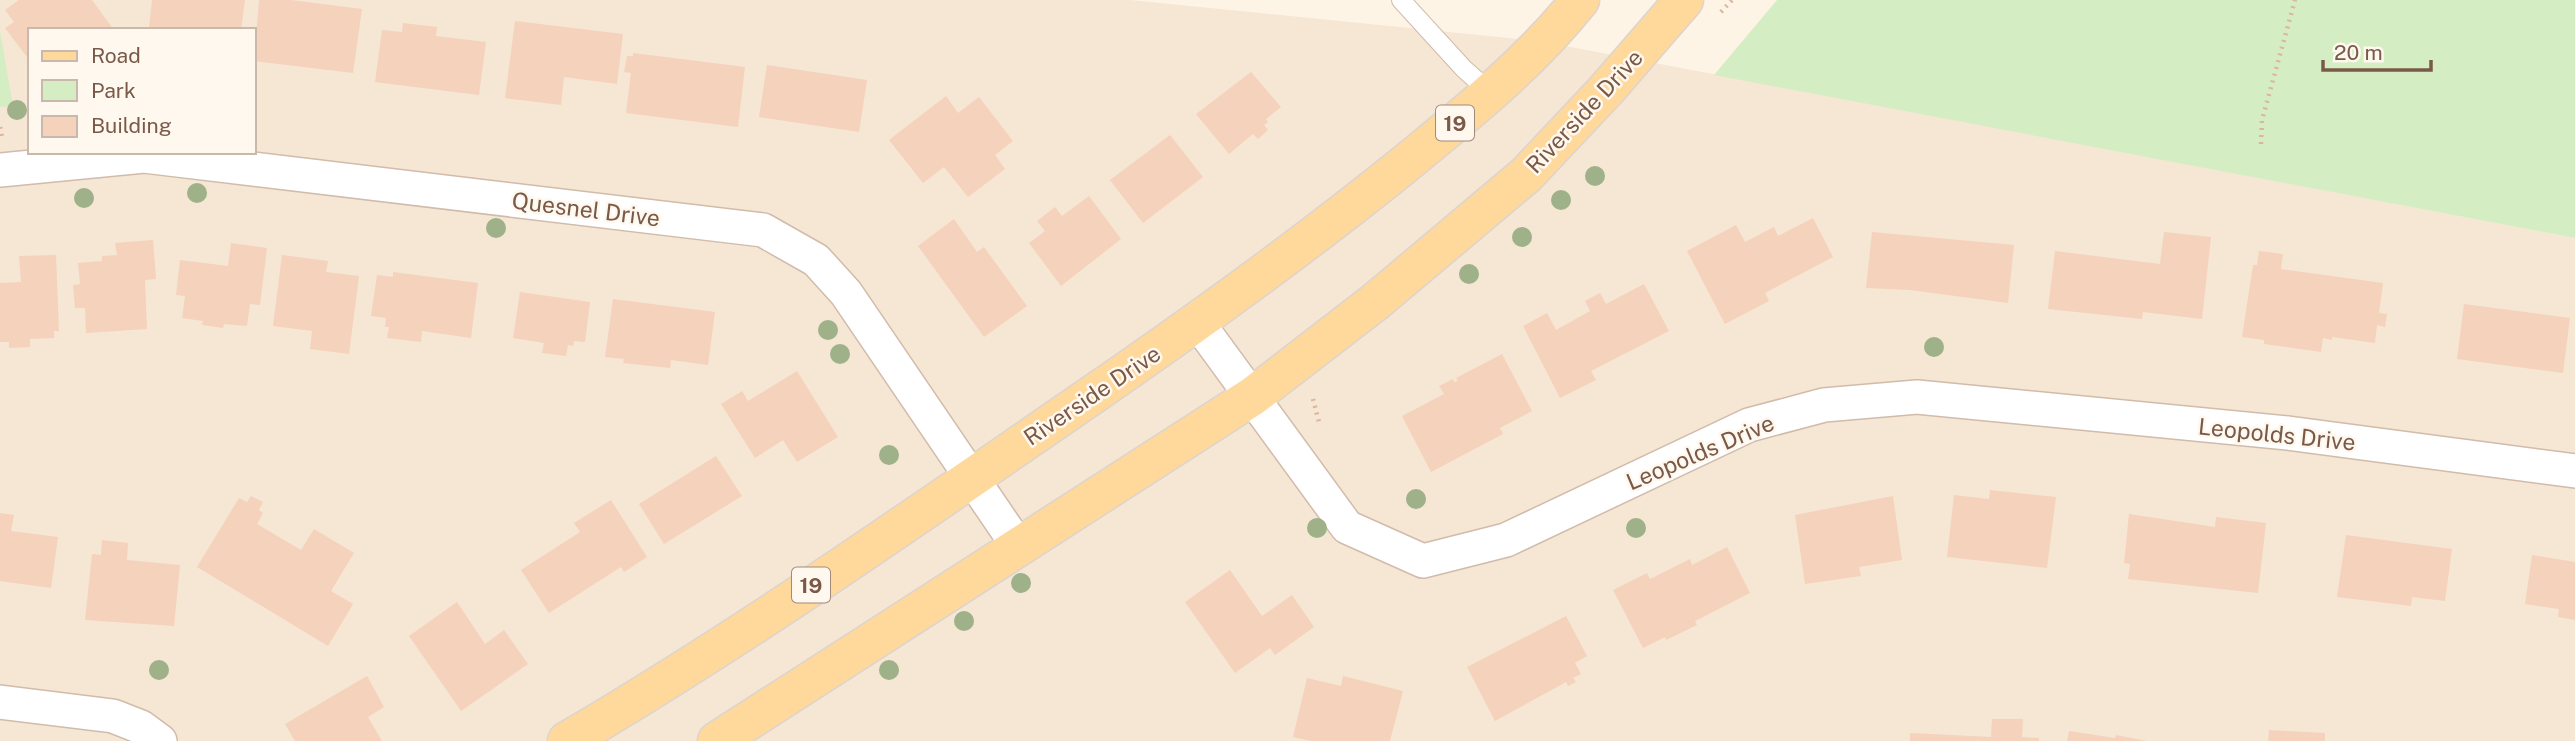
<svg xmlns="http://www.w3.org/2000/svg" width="2575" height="741" viewBox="0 0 2575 741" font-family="'Public Sans',sans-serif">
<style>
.residential{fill:#f6e6d4;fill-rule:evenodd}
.green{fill:#d5edc3}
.building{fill:#f5d2bc}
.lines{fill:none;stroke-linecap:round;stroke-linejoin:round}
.lane-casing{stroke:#d1bbab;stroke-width:20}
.street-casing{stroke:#d1bbab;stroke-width:36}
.primary-casing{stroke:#dcd4cf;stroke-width:41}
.path{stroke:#dbb59e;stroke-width:4.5;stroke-dasharray:2 5;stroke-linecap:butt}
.lane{stroke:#fff;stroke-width:18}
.street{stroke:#fff;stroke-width:33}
.primary{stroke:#ffd89c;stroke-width:38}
.tree{fill:#9eb188}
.labels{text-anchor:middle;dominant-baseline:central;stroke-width:5;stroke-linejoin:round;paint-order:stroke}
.shield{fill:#fff8ee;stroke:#a2897a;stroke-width:2}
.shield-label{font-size:21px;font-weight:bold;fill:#7a5948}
.street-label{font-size:23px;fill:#7a5948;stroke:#fff8ee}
</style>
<rect width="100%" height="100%" fill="#fef4e6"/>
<path class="residential" d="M0 0H1130L1539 41 2575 238V741H0ZM30 30H254V152H30Z"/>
<path class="green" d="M1777 0H2575V238L1714 75Z
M0 31 12 100 13 106 0 107Z"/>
<path class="building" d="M19 0H92L114 30H30V61L5 28 14 22 5 10Z
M152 0H245L241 30H151L149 28Z
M259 0H291L362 9 353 73 254 61Z
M515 21 623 34 617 84 564 77 561 105 505 98Z
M403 23 437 27 436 36 486 42 479 95 375 82 382 30 402 32Z
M633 53 745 67 738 127 626 113 631 73 624 72 627 56H633Z
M767 65 867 80 859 132 759 117Z
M1251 72 1281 107 1266 119 1268 122 1264 125 1268 130 1258 139 1253 134 1229 154 1196 114Z
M946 96 958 113 979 97 1013 141 995 155 1005 169 968 197 944 167 923 183 889 140Z
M1170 135 1203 177 1143 223 1110 180Z
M1089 196 1121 239 1061 286 1029 243 1045 231 1037 221 1055 207 1062 216Z
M1813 218 1833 257 1765 293 1769 301 1725 324 1687 251 1736 225 1745 242 1774 227 1778 236Z
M954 219 977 252 984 247 1027 306 984 337 918 246Z
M1872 232 2014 245 2008 303 1910 290 1866 288Z
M2164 232 2211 237 2202 319 2143 312 2142 319 2048 309 2055 251 2160 264Z
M153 240 156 279 145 280 147 329 86 333 85 308H75L73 285 80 284 78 263 102 261V256L117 255 115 243Z
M231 243 267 248 260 305 250 304 247 326 224 324 223 328 202 325 203 321 182 318 185 296 176 295 180 260 228 266Z
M2259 251 2283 254 2281 269 2383 283 2379 313 2387 314 2385 327 2377 325 2375 343 2332 337V340L2323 338 2321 352 2264 344V340L2242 337 2253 265H2257Z
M56 255 59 331H54V338L30 339V347L9 348V342H0V283L21 282 19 256Z
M282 255 328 261 326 272 359 276 349 354 310 349 312 331 273 326Z
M393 272 478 283 471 338 422 331 421 342 387 338 389 327H385L386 318 371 316 377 275 393 277Z
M1644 284 1669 331 1591 371 1596 380 1560 398 1523 326 1547 313 1556 330 1590 311 1585 301 1600 293 1606 304Z
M520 292 590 302 585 342 574 341 573 346 568 345 566 356 542 353 544 343 513 338Z
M613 299 715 312 708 365 671 360 670 368 623 363 624 359 605 357Z
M2464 304 2570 318 2563 373 2457 359Z
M1502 354 1532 411 1500 428 1503 434 1431 472 1402 416 1444 394 1439 386 1453 379 1454 382 1458 381 1456 378Z
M797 371 838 437 797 462 783 440 755 458 721 404 742 391 748 401Z
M716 456 742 496 664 544 639 504Z
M1990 490 2056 497 2047 568 1947 557 1954 495 1989 499Z
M251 496 263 502 259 510 263 513 257 524 301 550 314 529 354 553 331 591 353 604 328 646 197 567 239 498 247 502Z
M1893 496 1902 560 1859 567 1861 576 1805 584 1795 515Z
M611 500 647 557 624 572 621 567 549 613 521 570 580 532 574 523Z
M0 513 14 515 11 531 58 537 51 588 0 581Z
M2129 514 2215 527 2216 517 2266 523 2258 593 2128 579 2130 564 2124 563Z
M2346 535 2452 549 2445 601 2412 597 2411 606 2337 597Z
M102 540 128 543 127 560 180 565 174 626 85 620 92 554 101 555Z
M1727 547 1750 593 1695 621 1697 625 1666 640 1665 637 1643 648 1613 590 1647 573 1650 579 1690 559 1692 565Z
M2532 555 2575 562V620L2558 617 2559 609 2525 604Z
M1230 570 1262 616 1292 595 1314 627 1275 655 1270 648 1235 673 1185 602Z
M457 602 485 644 504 630 528 664 461 711 409 636Z
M1566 616 1587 656 1575 663 1581 674 1573 678 1576 682 1568 686 1566 682 1495 721 1467 667Z
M367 676 384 707 368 717 382 741H295L285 724Z
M1343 676 1403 691 1390 741H1311L1293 737 1307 678 1341 686Z
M1992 719H2023L2022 737 2039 738V741H1910V733L1991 737Z
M2269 730 2325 733V741H2268Z
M2069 731 2115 738 2116 735 2147 741H2067Z"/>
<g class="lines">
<g class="lane-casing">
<path id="lane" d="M1401 0 1464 69 1491 93"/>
</g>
<g class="street-casing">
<path id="street" d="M0 170 144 156 763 230 816 260 846 293 1018 546
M1198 323 1347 527 1423 561 1506 540 1749 425 1824 405 1917 397 2288 433 2575 471
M0 702 113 716 141 727 160 741"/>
</g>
<g class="primary-casing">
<path id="primary" d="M567 741C749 634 922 512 1095 393 1201 320 1305 245 1405 164 1467 113 1529 64 1580 0
M717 741 1253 396 1375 302 1526 175 1606 90 1684 0"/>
</g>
<path class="path" d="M1721 12 1732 0
M0 127 2 137
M2261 144 2262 120 2295 0
M1313 399 1319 422"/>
<use href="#lane" class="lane"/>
<use href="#street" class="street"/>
<use href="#primary" class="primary"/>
</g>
<g class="tree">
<circle cx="17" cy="110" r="10"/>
<circle cx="1595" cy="176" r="10"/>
<circle cx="197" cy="193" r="10"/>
<circle cx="84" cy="198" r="10"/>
<circle cx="1561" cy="200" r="10"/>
<circle cx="496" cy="228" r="10"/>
<circle cx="1522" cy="237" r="10"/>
<circle cx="1469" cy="274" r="10"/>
<circle cx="828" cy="330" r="10"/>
<circle cx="1934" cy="347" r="10"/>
<circle cx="840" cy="354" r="10"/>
<circle cx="889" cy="455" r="10"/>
<circle cx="1416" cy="499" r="10"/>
<circle cx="1317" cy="528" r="10"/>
<circle cx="1636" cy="528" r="10"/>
<circle cx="1021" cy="583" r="10"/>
<circle cx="964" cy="621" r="10"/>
<circle cx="159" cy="670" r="10"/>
<circle cx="889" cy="670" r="10"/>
</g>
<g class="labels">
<g class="shield">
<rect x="1436" y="105.5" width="38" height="35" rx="5"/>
<rect x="792" y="567.5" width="38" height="35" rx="5"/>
</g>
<g class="shield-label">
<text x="1455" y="123">19</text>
<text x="811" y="585">19</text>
</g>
<g class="street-label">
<text transform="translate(1584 111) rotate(-47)">Riverside Drive</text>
<text transform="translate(586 209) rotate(7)">Quesnel Drive</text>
<text transform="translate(1092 395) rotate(-34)">Riverside Drive</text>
<text transform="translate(2277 434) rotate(6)">Leopolds Drive</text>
<text transform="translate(1700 452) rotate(-23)">Leopolds Drive</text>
</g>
</g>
<rect x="28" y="28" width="228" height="126" fill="#fff8ee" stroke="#cab8ac" stroke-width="2"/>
<rect x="42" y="51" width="35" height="10" fill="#ffd89c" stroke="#cab8ac" stroke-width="2"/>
<text x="91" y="63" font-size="21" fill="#7a5948">Road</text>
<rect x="42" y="80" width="35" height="21" fill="#d5edc3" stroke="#cab8ac" stroke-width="2"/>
<text x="91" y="98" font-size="21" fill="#7a5948">Park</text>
<rect x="42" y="116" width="35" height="21" fill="#f5d2bc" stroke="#cab8ac" stroke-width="2"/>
<text x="91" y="133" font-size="21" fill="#7a5948">Building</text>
<path d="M2323 60v10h108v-10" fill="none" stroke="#7a5948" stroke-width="3.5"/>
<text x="2334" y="60" font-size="21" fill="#7a5948" stroke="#fff8ee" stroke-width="5" paint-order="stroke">20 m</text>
</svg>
